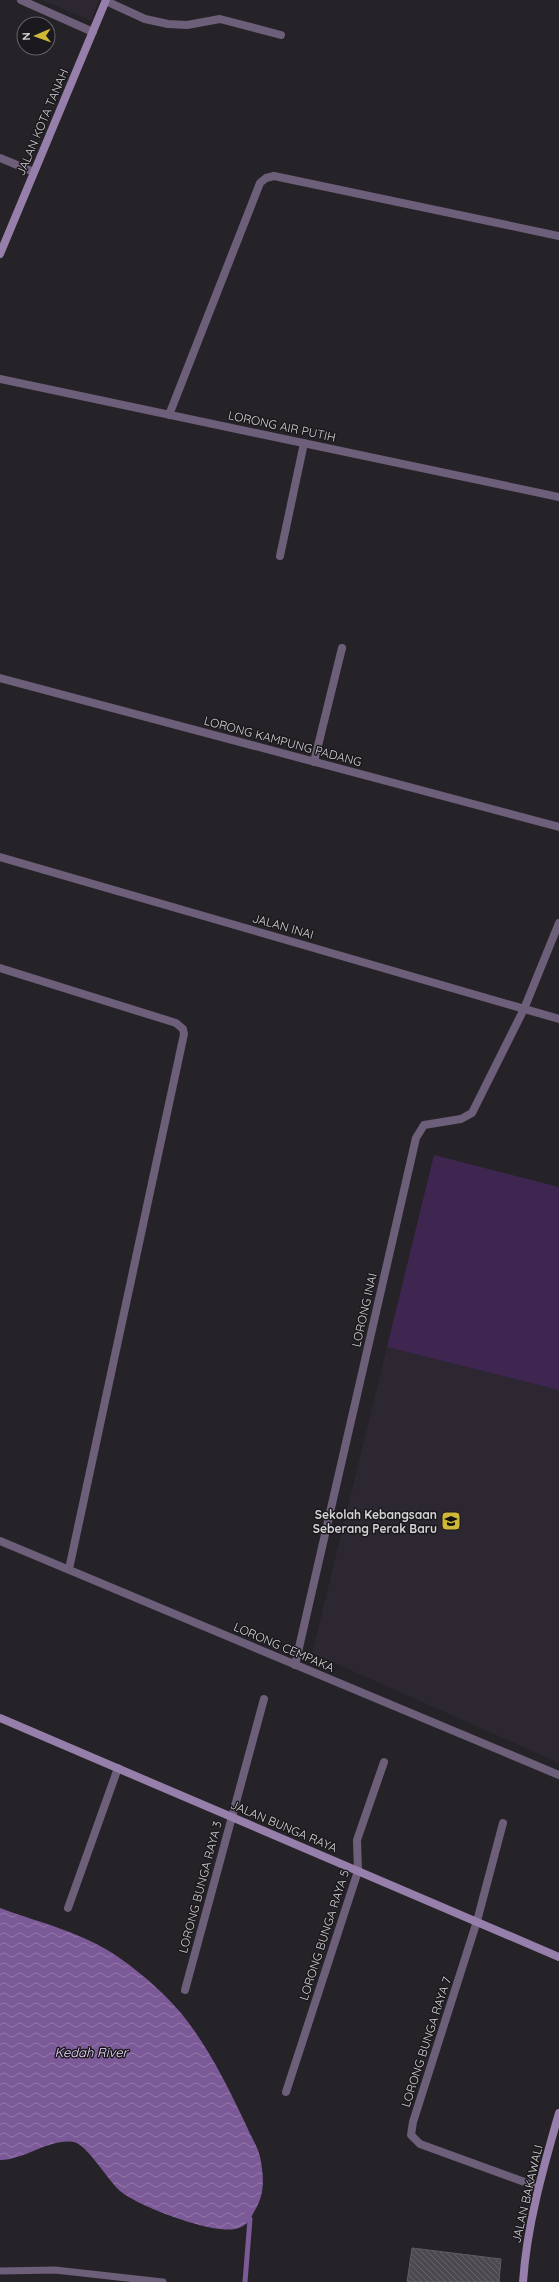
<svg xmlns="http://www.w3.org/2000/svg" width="559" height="2282" viewBox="0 0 559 2282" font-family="Quicksand,sans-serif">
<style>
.built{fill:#2c2731}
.garden{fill:#3e2651}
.water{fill:url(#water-waves)}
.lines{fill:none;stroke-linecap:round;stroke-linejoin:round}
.stream{stroke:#7c5a98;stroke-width:5}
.building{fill:url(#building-back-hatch);stroke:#5f5d62}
.lane{stroke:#6d5e7a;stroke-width:7}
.street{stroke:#6d5e7a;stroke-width:8}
.secondary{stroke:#977fab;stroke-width:8}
.labels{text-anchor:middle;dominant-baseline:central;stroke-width:3;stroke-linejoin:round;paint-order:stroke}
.street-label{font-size:12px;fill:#d4d3d5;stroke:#1b191d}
.poi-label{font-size:12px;font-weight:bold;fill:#d4d3d5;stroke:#1b191d;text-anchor:end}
.water-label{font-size:13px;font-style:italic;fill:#ecd9fe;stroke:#1b191d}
</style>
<defs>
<pattern id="water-waves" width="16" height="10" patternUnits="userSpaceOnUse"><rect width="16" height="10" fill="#7c5a98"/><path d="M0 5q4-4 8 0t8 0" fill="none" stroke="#9478aa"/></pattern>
<pattern id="building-back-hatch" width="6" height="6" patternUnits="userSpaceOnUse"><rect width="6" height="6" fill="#4c4a4e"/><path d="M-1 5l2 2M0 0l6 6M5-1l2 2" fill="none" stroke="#656367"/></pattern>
</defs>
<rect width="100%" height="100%" fill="#252327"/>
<path class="built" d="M42 0H99L91 21Z
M387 1347 559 1390V1763L312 1653Z"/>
<path class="garden" d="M434 1155 559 1187V1390L387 1347Z"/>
<path class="water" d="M0 1908C40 1923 86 1933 121 1959 145 1976 170 1998 188 2022 212 2054 230 2091 247 2127 251 2137 258 2147 260 2157 264 2176 265 2194 255 2210 250 2220 246 2227 235 2229 212 2234 136 2206 119 2190 108 2180 87 2145 74 2142 49 2138 25 2160 0 2160Z"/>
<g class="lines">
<path class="stream" d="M245 2282 250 2219 246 2215"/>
</g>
<path class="building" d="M412 2248 501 2259 499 2282H407Z"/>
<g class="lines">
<path class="lane" d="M0 2271 55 2270 163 2282"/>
<path class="street" d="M21 0 93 32
M106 1 145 19 168 24 187 25 220 19 281 35
M0 158 34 172
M0 379 559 497
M169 415 260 183 266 178 274 176 559 236
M280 556 304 443
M0 678 559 827
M314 762 342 648
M0 857 559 1019
M0 968 176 1023 183 1029 184 1034 69 1569
M0 1541 559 1775
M295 1665 416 1138 424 1125 461 1119 472 1113 524 1009 559 923
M503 1823 477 1921 413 2122 411 2135 420 2144 538 2187
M68 1908 118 1768
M185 1990 264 1699
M286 2092 358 1871 357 1840 384 1762"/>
<path class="secondary" d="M0 254 106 0
M0 1718 559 1957
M523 2282C527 2224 543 2169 559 2113"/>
</g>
<defs>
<g id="school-square" transform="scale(1)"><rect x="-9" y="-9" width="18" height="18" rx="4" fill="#cfb837" stroke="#1b191d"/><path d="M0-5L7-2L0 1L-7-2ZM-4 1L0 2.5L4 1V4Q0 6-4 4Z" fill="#111"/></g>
</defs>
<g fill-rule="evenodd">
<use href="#school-square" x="451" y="1521"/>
</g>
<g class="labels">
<g class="street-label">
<text transform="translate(42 122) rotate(-67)">JALAN KOTA TANAH</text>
<text transform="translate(282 426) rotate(12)">LORONG AIR PUTIH</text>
<text transform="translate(283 741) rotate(15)">LORONG KAMPUNG PADANG</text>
<text transform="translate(283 926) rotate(16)">JALAN INAI</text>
<text transform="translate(364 1310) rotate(-77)">LORONG INAI</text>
<text transform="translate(284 1647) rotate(23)">LORONG CEMPAKA</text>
<text transform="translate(284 1826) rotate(23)">JALAN BUNGA RAYA</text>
<text transform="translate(200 1887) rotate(-75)">LORONG BUNGA RAYA 3</text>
<text transform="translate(324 1935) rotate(-72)">LORONG BUNGA RAYA 5</text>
<text transform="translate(426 2042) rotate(-72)">LORONG BUNGA RAYA 7</text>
<text transform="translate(527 2194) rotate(-77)">JALAN BAKAWALI</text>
</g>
<g class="poi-label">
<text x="437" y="1514">Sekolah Kebangsaan<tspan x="437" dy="14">Seberang Perak Baru</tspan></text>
</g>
<g class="water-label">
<text x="91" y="2052">Kedah River</text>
</g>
</g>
<g transform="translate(36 36) rotate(268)"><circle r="19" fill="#1b191d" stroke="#656367"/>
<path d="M0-3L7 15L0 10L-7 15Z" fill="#cfb837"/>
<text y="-6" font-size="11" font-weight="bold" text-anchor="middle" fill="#d4d3d5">N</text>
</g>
</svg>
